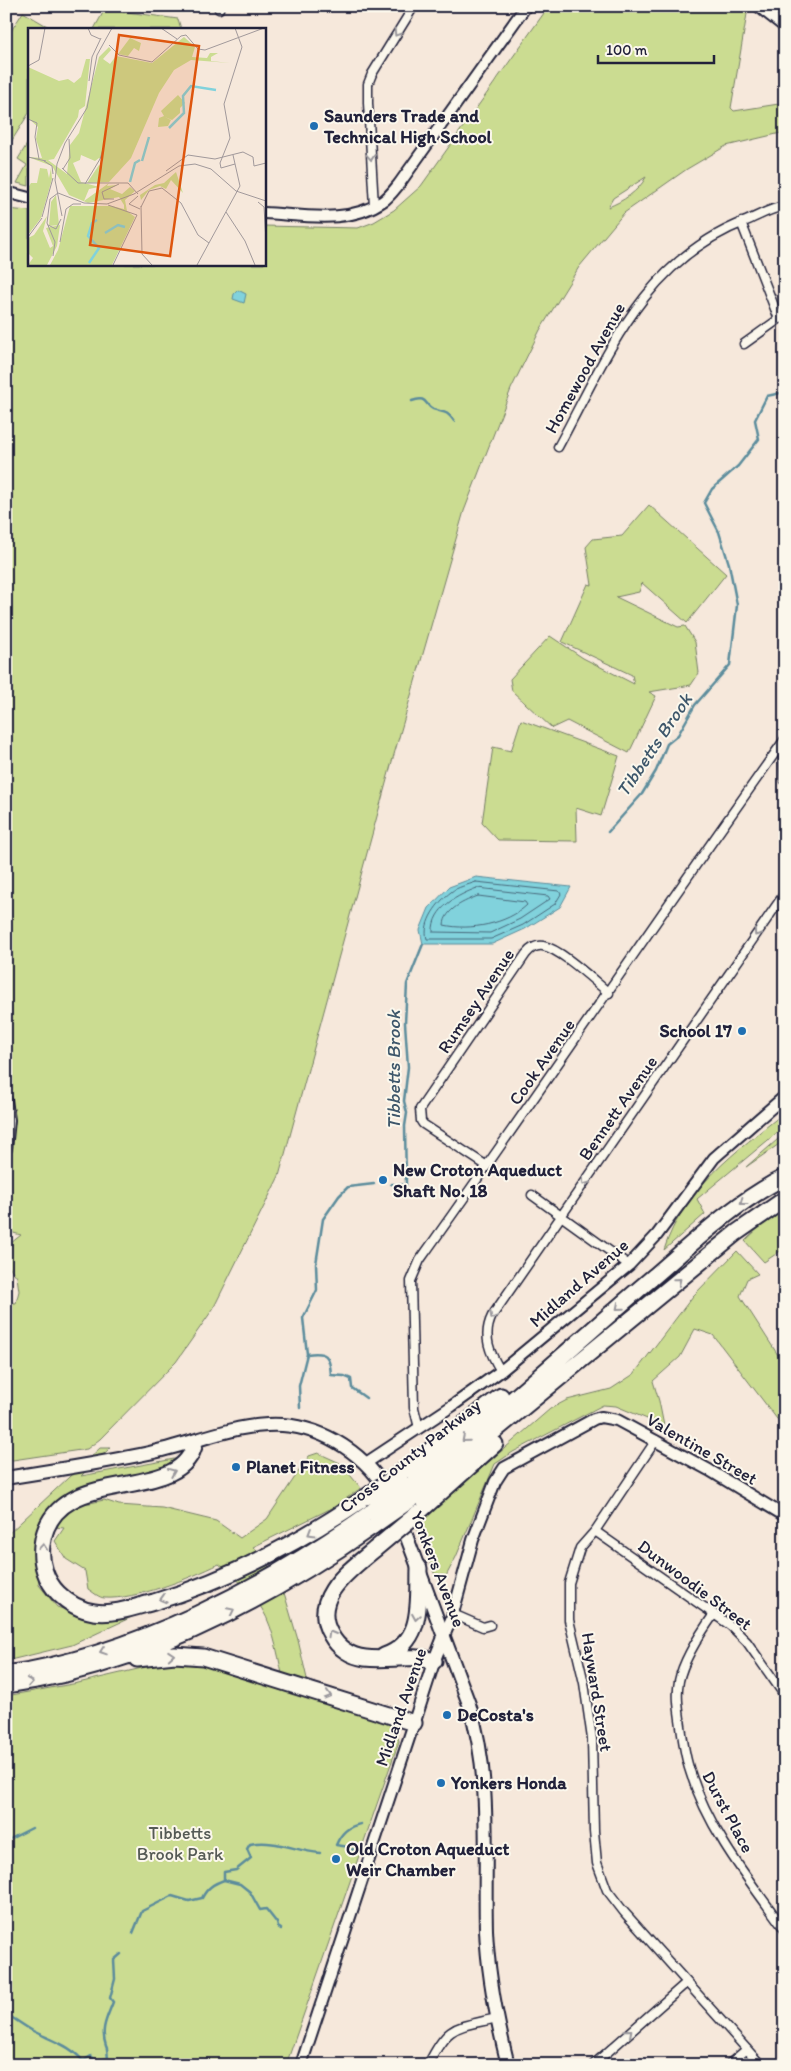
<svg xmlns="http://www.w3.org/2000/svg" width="791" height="2071" viewBox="0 0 791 2071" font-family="Itim,sans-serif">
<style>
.green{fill:#cbdc91;stroke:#767f66;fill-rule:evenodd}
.water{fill:#81d2dc;stroke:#5b8c9c}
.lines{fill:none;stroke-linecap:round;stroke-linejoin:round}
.shore{stroke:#48687b;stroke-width:1}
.stream{stroke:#5b8c9c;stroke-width:2.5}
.minor-casing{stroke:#22223b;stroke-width:11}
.tertiary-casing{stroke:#22223b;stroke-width:14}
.secondary-casing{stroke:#22223b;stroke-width:15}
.primary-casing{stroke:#22223b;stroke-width:16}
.motorway-casing{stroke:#22223b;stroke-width:19}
.minor{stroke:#fbf7ec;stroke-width:8}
.tertiary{stroke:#fbf7ec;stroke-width:10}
.secondary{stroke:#fbf7ec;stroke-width:11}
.primary{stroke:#fbf7ec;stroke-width:12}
.motorway{stroke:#fbf7ec;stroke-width:15}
.motorway-bridge-casing{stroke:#22223b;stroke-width:19;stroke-linecap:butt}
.motorway-bridge{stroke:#fbf7ec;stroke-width:15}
.oneway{stroke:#99979c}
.poi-dot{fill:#1f6fb2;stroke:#fbf7ec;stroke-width:2}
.labels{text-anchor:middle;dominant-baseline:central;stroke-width:4;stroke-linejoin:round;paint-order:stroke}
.poi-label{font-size:18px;font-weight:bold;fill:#22223b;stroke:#fbf7ec;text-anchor:start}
.street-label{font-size:18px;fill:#22223b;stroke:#fbf7ec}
.park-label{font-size:18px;fill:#555a55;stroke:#fbf7ec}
.water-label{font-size:19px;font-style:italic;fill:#3e576b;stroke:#fbf7ec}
.inset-river{fill:none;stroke:#81d2dc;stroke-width:2.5}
.inset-road{fill:none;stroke:#a1999b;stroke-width:1}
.view{fill:#de560e;fill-opacity:0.15;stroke:#de560e;stroke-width:2.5}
.inset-edge{fill:none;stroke:#22223b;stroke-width:2.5}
</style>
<rect width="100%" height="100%" fill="#f6e8db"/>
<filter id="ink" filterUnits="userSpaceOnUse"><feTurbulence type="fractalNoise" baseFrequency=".02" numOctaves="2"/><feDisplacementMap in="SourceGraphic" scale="10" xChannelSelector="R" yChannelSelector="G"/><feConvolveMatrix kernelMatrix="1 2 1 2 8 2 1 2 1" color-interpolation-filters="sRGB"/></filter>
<g filter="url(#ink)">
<path class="green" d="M549 6H746L748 8 731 108 734 111 785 103V132L726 146 687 169 624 213 579 267 540 330 511 389 464 511 391 765 279 1176 213 1309 176 1362 100 1439 87 1449 6 1461V1302L16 1303 19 1291 17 1277 7 1264 6 1247 21 1235 6 1231V209L29 211V264H264V226L358 228 374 222 394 210 421 186ZM646 177C639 191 622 202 608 207L613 198Z
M105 9 178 19 181 29H94Z
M23 12 52 29H29V113L6 150V39Z
M29 141V186L17 183 27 165 18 159Z
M649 505 726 574 687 623 642 583 639 592 616 597 678 627 685 626 695 642 699 673 691 685 649 692 656 696 629 753 567 721 552 728 512 691 510 679 550 636 583 658 634 684 632 675 562 642 588 584 592 585 586 547 593 539 622 536Z
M521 720 619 756 601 816 576 808 577 841 498 840 482 823 493 747 511 751Z
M785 1112V1126L697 1199 705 1214 664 1250C683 1189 737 1151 785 1112Z
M785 1133V1140L746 1167Z
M785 1208V1248L764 1262 745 1241 775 1212Z
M737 1251 758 1274 747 1279 740 1296 785 1366V1425L777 1419 713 1335 695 1329 680 1357 653 1381 659 1401 664 1426 616 1406 603 1405 513 1452 495 1464 456 1557 446 1576 434 1573 416 1525 550 1409 567 1400 611 1389 634 1374 693 1296Z
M100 1448H110L81 1476 185 1457 180 1465 66 1502 90 1503 104 1500 119 1505 162 1508 216 1521 240 1538 267 1519 309 1456 318 1453 340 1463 361 1488 334 1507 253 1547 258 1551 282 1586 298 1640 311 1696 394 1723 399 1741 286 2065H6V1696L78 1683 159 1664 199 1663 285 1687C279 1663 275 1630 262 1609 251 1591 235 1577 219 1564 191 1578 135 1600 105 1598 99 1598 93 1592 88 1589L85 1571 66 1559 55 1541 64 1528 44 1526 37 1546 39 1585 57 1607 97 1620 136 1615 72 1645 6 1661V1536Z"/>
<path class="water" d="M238 290 246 294 244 303 233 299 234 294Z
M476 877 571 887 560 907 525 929 492 944H423L420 930 429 908 449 887Z"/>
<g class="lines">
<path class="shore" d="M476 882 559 891 561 894 555 904 523 925 491 939H427C422 922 438 902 451 892 457 887 468 885 476 882Z
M477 888 548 896 550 899 520 919 490 933 433 932C432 908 458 895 477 888Z
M478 896 525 902 527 905C507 924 470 931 444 925 445 909 465 901 478 896Z"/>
<path class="stream" d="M412 401C428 395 424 405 433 409 444 413 446 410 454 421
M608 832 642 794 656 771 667 744 678 735 695 705 730 665 737 605 729 564 719 532 704 503 712 489 738 466 759 439 755 420 767 396 785 392
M391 1184 406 1185 405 1126 407 1113 404 1101 408 1067 405 1023 407 984 423 944
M307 1354C326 1351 330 1355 331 1375L344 1376 351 1379 352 1388 366 1398
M300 1408 299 1386 307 1354 303 1318 317 1290 316 1264 323 1219 339 1196 348 1187 374 1184
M6 1841 32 1828
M358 1847 352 1850 349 1847 336 1845C341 1833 348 1826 361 1824
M224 1880 240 1884 250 1892 260 1910 266 1909 277 1923 278 1927 281 1929
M133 1933 142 1911 172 1896 189 1901 202 1898C207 1888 213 1884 224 1880V1872L236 1870 251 1858 247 1849 250 1844C275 1839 295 1851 320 1853
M6 2014C15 2019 24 2026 33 2031 53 2041 73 2046 86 2065
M83 2061 91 2056 96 2061 108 2058C107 2054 108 2049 106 2046 100 2029 107 2018 113 2002L110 1998 115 1979 114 1960 121 1954"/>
<g class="minor-casing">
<path id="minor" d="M219 9 220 6
M374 206 368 103V84L372 74 414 6
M741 222 779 319
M744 344 779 319 785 318
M558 447C607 357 642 261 746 221 758 216 771 208 785 206
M783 742 785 781
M487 1166 423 1124 421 1121 420 1109 526 954C530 949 536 945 543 946 561 949 594 981 609 993
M532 1195 629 1265
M501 1371C490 1354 482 1336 492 1316L785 893
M419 1428 414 1408 411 1281 420 1260C543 1088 661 912 785 739
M656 1440 595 1531 580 1548 569 1583V1620L584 1683 592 1739 594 1831 597 1863 607 1890 624 1912 761 2065
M595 1531 731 1626 747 1642 785 1696
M453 1614 483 1627 490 1625
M714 1614C702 1631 683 1661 679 1681 676 1696 679 1711 681 1726 683 1741 685 1757 690 1771 709 1831 749 1880 785 1930
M428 2065C448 2024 455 2028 497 2018
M593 2065 686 1983
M728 2065 747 2049"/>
</g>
<g class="tertiary-casing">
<path id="tertiary" d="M758 6 785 27
M6 192 29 198
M264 213C304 215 348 225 383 201 389 197 394 190 399 184L526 6
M6 1100 9 1120 6 1149
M366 1463 452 1406 501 1371 629 1265 657 1235 714 1158 785 1096
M444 1636 452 1617 473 1540 495 1482 504 1468 594 1419 601 1417 617 1420 709 1470 785 1516
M301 2065 414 1723"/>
</g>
<g class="secondary-casing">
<path id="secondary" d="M414 1723 434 1661 444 1636"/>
</g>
<g class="primary-casing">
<path id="primary" d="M6 1478C54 1470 102 1463 149 1453 188 1445 227 1427 267 1425 316 1422 362 1450 387 1491
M400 1519 469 1704C492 1776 484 1855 486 1930 488 1976 497 2021 508 2065"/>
</g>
<g class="motorway-casing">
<path id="motorway" d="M195 1442C183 1508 53 1459 42 1545 40 1563 46 1581 58 1593 68 1603 81 1610 94 1612 114 1615 135 1607 154 1602 230 1579 300 1542 366 1497
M403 1471 501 1396
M408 1485C492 1421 571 1347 652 1278 694 1242 735 1202 785 1177
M413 1498 736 1233 785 1199
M418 1513 495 1444
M375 1549C350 1570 309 1598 331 1635 338 1648 351 1656 365 1658 388 1661 412 1654 434 1661
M384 1656C424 1642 418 1603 419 1568
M137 1659 175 1655 203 1657 414 1723
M6 1674C133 1656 267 1586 371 1512
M6 1685C139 1667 265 1602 373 1526"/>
</g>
<use href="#minor" class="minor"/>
<use href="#tertiary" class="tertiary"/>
<use href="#secondary" class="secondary"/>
<use href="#primary" class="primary"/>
<use href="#motorway" class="motorway"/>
<g class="motorway-bridge-casing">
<path id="motorway-bridge" d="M366 1497 403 1471
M371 1512 408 1485
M373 1526 413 1498
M375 1549 418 1513"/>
</g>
<use href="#motorway-bridge" class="motorway-bridge"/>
</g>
<defs><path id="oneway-chevron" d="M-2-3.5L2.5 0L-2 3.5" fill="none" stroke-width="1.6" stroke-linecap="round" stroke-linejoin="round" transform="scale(1.25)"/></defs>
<g class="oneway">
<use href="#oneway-chevron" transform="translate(397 33) rotate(122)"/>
<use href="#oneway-chevron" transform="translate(371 157) rotate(86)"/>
<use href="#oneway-chevron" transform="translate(757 933) rotate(125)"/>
<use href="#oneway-chevron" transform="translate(585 1182) rotate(125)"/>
<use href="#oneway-chevron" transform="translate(743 1202) rotate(143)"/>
<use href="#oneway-chevron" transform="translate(678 1281) rotate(-40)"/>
<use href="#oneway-chevron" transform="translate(619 1307) rotate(140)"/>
<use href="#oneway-chevron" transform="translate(493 1316) rotate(119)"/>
<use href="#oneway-chevron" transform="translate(465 1439) rotate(139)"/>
<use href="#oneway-chevron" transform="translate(172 1472) rotate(-22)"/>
<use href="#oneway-chevron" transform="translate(311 1533) rotate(149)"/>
<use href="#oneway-chevron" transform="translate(43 1547) rotate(-85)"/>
<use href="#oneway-chevron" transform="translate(163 1599) rotate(163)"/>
<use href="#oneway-chevron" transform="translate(231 1611) rotate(-26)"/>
<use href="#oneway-chevron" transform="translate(416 1617) rotate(99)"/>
<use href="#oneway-chevron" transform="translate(331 1634) rotate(-120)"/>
<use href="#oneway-chevron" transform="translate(103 1651) rotate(161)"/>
<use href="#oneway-chevron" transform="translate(171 1655) rotate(-4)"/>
<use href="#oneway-chevron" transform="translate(30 1682) rotate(-9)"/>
<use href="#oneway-chevron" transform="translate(328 1695) rotate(17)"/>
<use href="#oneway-chevron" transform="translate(629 2032) rotate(-41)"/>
</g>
</g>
<g class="poi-dot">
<circle cx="314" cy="126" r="5"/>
<circle cx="742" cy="1031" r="5"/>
<circle cx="383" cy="1180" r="5"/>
<circle cx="236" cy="1467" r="5"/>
<circle cx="447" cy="1715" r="5"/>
<circle cx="441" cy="1783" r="5"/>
<circle cx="336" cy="1859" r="5"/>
</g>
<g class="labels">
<g class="poi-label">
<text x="324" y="116">Saunders Trade and<tspan x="324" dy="21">Technical High School</tspan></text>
<text x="732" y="1031" text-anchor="end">School 17</text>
<text x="393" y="1170">New Croton Aqueduct<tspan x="393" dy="21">Shaft No. 18</tspan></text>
<text x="246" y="1467">Planet Fitness</text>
<text x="457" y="1715">DeCosta's</text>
<text x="451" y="1783">Yonkers Honda</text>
<text x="346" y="1849">Old Croton Aqueduct<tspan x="346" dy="21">Weir Chamber</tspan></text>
</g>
<g class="street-label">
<text transform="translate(585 368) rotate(-61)">Homewood Avenue</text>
<text transform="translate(476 1001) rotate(-56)">Rumsey Avenue</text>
<text transform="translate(542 1062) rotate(-55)">Cook Avenue</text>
<text transform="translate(618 1108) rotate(-55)">Bennett Avenue</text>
<text transform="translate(579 1283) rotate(-41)">Midland Avenue</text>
<text transform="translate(702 1449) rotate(30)">Valentine Street</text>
<text transform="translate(410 1456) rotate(-38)">Cross County Parkway</text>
<text transform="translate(438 1569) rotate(69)">Yonkers Avenue</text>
<text transform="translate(695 1585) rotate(37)">Dunwoodie Street</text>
<text transform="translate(597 1692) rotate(81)">Hayward Street</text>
<text transform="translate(401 1707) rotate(-71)">Midland Avenue</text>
<text transform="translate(728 1812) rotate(62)">Durst Place</text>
</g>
<g class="park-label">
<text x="180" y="1833">Tibbetts<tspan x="180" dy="21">Brook Park</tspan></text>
</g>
<g class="water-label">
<text transform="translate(654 745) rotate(-56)">Tibbetts Brook</text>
<text transform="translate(393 1070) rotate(-90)">Tibbetts Brook</text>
</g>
</g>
<g transform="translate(28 28)">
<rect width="238" height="238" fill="#f6e8db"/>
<path d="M156 9 167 19 164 29 179 30 182 25H190L183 29V33L202 35 163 32 146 42 131 65 103 130 81 154 59 155 71 137 74 139 75 132 71 130 67 133 53 127 52 132 45 135 53 154 71 159 61 161 56 173 81 155 79 158 89 157 82 161 94 166 102 159 107 163 97 172 99 183 107 189 84 237H22L30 222 42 178H84L96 181V177L91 169 60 175 41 167 24 138 0 129 14 130 8 111 10 99 0 90V39L31 53 40 51 46 55 53 49 58 31H62L57 78 51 82 50 89 26 131 20 132 39 146 42 117 51 105 71 29 81 19 83 22 75 31 82 36 88 28 124 35ZM102 10 113 15 111 23 106 20 100 28 90 26ZM150 67 157 75 152 80V85L144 92 137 89 143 92 140 98 130 99 131 90 136 88 133 83ZM12 140 19 141 21 150 23 140 24 151 13 190 0 207V160L3 155H9ZM148 144 155 165 143 152 138 161 132 158 121 162 113 172 112 167 127 157 136 155ZM28 167 31 197 21 198 23 174ZM19 188 15 203 22 220 25 218 18 200 32 197 29 218 19 237H0L5 230 0 225V210L6 207Z" fill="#cbdc91"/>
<path class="inset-river" d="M141 100 156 85 155 68 163 58 188 62M114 133 121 109M102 154 107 135 112 132M77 205 90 197 97 199M61 235 71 220 60 208 64 195 69 192"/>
<path class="inset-road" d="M60 0 63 7 72 11M133 0 149 11M81 17 91 27 124 34 153 8 158 7 170 21 177 22 236 0M0 38 11 32 17 0M61 53 64 29 73 10M0 91 9 95 7 109 11 131M0 129 18 133M16 133 24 138 25 146M207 136 193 140 192 135 202 110 196 76 214 19 207 0M34 140 50 155H100L110 166M35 141 42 130 41 111M138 143 160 127 187 131 215 124 225 129 226 138 238 135M57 156 72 131 76 118M110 168 101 176 112 181M86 171H76L74 164 91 156M230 174 236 179 238 213M80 177 109 187M113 178 114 226 124 237M113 179 121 163 134 160 153 175 170 207 181 215M198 184 217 213 227 237M34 188 27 152 29 136 37 115 59 80 69 27 84 0M14 189 25 150M20 197 28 201 33 191M0 209 14 190M32 214 38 181 45 176H53M25 228 27 214 19 195 22 171 30 165 56 175 79 176 106 166 151 138 167 136 183 141 208 163 238 173M85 237 109 187M169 237 212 158 205 127"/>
<path class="view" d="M91 7 171 18 142 228 62 217Z"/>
<rect width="238" height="238" class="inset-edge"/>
</g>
<rect width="791" height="2071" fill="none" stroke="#fbf7ec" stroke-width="25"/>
<rect x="12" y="12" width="766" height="2046" fill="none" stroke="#22223b" stroke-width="2" filter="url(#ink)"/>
<path d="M598 55v8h116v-8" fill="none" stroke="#22223b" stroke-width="2.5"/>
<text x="606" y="55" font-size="15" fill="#22223b" stroke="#fbf7ec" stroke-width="4" paint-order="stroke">100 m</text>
</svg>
